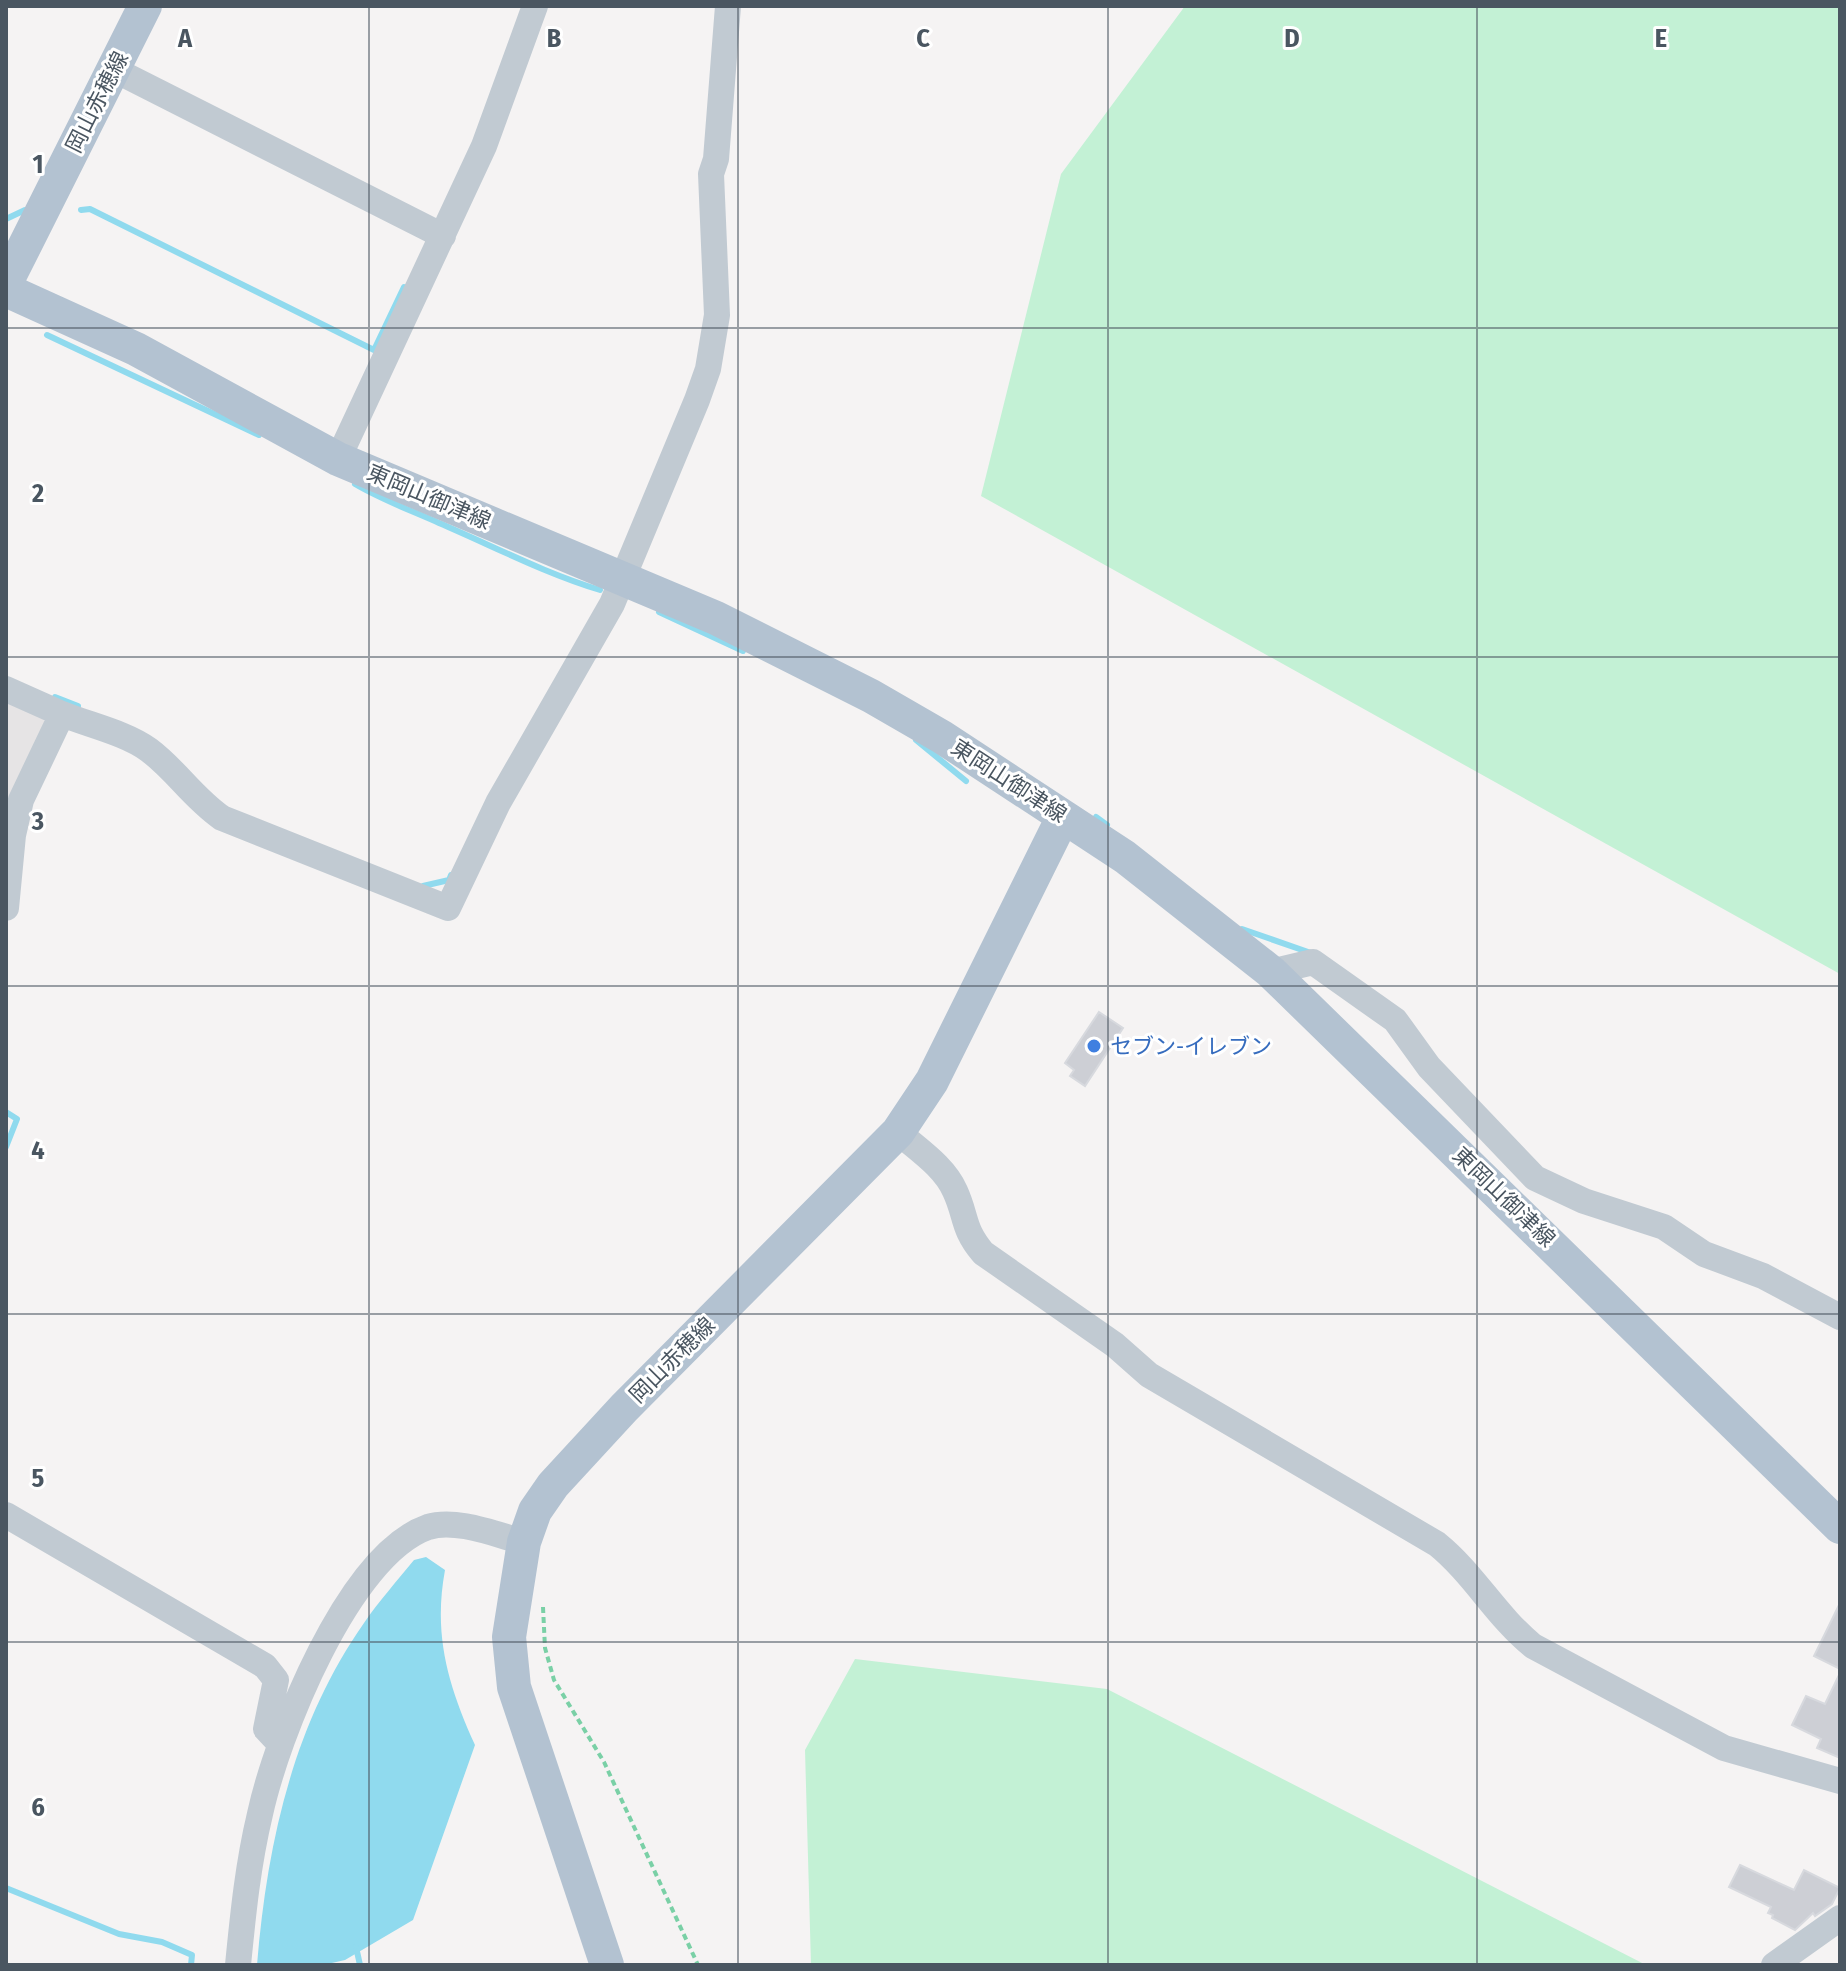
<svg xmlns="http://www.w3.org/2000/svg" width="1846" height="1971" viewBox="0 0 1846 1971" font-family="'Fira Sans Condensed','Noto Sans JP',sans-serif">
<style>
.education{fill:#e6e4e5}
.green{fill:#c3f1d5}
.water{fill:#90daee}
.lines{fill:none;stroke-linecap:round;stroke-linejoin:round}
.stream{stroke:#90daee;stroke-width:6}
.building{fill:#cdcfd5;stroke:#d7d9de;stroke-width:2}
.path{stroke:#7ad0a6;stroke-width:4;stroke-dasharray:6 4;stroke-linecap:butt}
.minor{stroke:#c1cad2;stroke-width:26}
.major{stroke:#b3c2d1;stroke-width:34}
.grid{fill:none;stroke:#4a5661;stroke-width:2;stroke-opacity:0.55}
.shop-dot{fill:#3f7fe0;stroke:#fff;stroke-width:3}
.labels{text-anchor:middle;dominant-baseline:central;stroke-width:6;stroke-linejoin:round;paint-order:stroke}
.street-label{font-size:22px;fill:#4a5661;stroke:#fff}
.shop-label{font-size:22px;fill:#366cbe;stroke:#fff;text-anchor:start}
.grid-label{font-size:26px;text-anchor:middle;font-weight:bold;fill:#4a5661;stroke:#fff;stroke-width:6;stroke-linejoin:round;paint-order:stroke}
</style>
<rect width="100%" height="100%" fill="#f5f3f3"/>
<path class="education" d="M6 681 41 712 47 727 6 831Z"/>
<path class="green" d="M1185 6H1840V974L981 496 1061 174Z
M855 1659 1107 1689 1646 1965H811L805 1750Z"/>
<path class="water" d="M426 1557 445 1570C433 1635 448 1685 475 1745L413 1920 345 1960 323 1965H257C267 1844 293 1724 364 1623 379 1601 397 1581 414 1560Z"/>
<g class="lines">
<path class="stream" d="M81 210 90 209 374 350 404 287
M6 219 25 210
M47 335 259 435
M355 484C382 500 410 510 439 523 493 546 544 573 600 590
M659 612 743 651
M55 697 78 706
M916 740 966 781
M1096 817 1107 825
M423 886 449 880 451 875
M1242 929 1311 953
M6 1112 17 1119 6 1147
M6 1888 119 1934 162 1942 192 1955 191 1965
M356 1947 360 1965"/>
</g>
<path class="building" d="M1099 1012 1123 1028 1085 1086 1070 1076 1074 1070 1065 1063Z
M1840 1603V1669L1814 1656Z
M1840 1673V1758L1817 1748 1821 1739 1792 1725 1806 1696 1825 1704Z
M1740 1865 1794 1890 1804 1870 1840 1888 1832 1904 1815 1916 1813 1913 1795 1930 1772 1918 1773 1915 1768 1913 1771 1907 1729 1887Z"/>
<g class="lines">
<path class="path" d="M543 1607 545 1648 554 1680 604 1762 698 1965"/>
<path class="minor" d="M113 69 443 236
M338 459 484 146 535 6
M6 689 62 714
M6 908 13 835 21 800 62 714C89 725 126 733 149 750 177 771 192 797 222 818L448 908 498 803 612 604 697 400 708 369 717 315 711 174 716 159 728 6
M1271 972 1313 962 1395 1020 1429 1067 1535 1178 1584 1201 1664 1227 1704 1254 1763 1276 1840 1317
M898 1132C917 1149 944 1166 955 1191 967 1217 962 1228 983 1253L1115 1345 1149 1375 1437 1544C1474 1574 1496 1616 1533 1646L1724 1748 1840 1781
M6 1515 265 1666 276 1680 266 1729 280 1744
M238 1965C243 1914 248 1864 260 1814 277 1736 348 1555 428 1527 456 1518 497 1535 524 1542
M1774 1965 1840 1918"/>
<path class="major" d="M6 283 145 6
M6 290 136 349 338 459 716 618 871 696 942 737 1125 857 1271 972 1840 1527
M607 1965 514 1687 509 1637 524 1542 535 1511 553 1485 624 1408 898 1132 932 1081 1063 817"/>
</g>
<path class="grid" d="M369 6V1965M738 6V1965M1108 6V1965M1477 6V1965M6 328H1840M6 657H1840M6 986H1840M6 1314H1840M6 1642H1840"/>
<circle class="shop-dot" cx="1094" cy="1046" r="8"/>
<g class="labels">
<g class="street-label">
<text transform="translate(97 102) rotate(-63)">岡山赤穂線</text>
<text transform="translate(429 497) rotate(23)">東岡山御津線</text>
<text transform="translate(1009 781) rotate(33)">東岡山御津線</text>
<text transform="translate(1504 1197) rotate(44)">東岡山御津線</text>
<text transform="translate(672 1360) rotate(-45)">岡山赤穂線</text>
</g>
<g class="shop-label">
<text x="1110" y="1046">セブン-イレブン</text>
</g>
</g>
<g class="grid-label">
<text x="185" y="47">A</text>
<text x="554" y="47">B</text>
<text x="923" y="47">C</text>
<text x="1292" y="47">D</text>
<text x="1661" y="47">E</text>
<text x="38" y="173">1</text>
<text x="38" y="502">2</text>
<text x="38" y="830">3</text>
<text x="38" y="1159">4</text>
<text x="38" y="1487">5</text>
<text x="38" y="1816">6</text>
</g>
<rect width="1846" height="1971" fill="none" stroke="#4a5661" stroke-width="16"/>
</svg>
